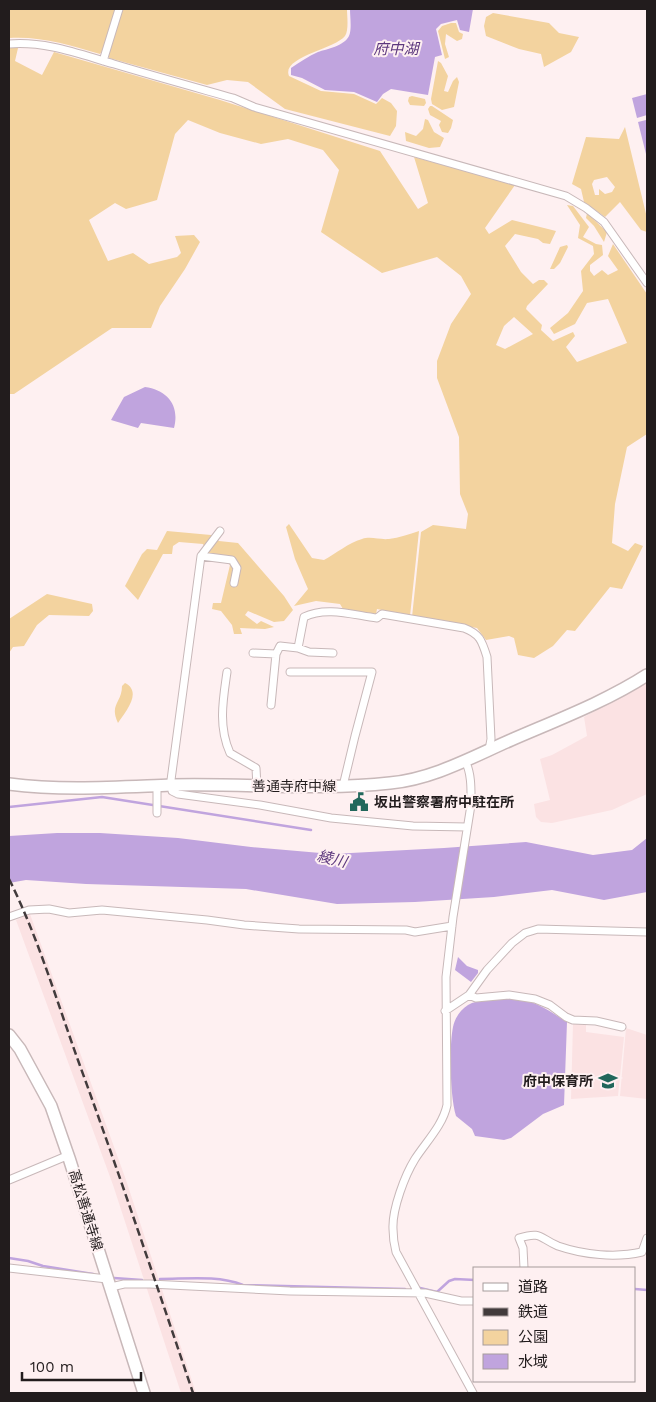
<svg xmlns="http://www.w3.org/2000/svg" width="656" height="1402" viewBox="0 0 656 1402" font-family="'Work Sans','Noto Sans JP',sans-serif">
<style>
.built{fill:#fbe2e3}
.green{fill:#f3d39f;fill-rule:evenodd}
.water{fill:#c0a4de}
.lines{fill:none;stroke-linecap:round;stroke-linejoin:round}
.stream{stroke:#c0a4de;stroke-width:2.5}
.street-casing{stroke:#c8b8b9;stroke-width:9}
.primary-casing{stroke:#c8b8b9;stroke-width:14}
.street{stroke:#fff;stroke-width:7}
.primary{stroke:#fff;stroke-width:11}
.rail{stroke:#423b3c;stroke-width:2.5;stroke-dasharray:8 4;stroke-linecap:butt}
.labels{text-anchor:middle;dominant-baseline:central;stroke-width:4;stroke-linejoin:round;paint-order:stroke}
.street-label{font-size:14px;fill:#221c1d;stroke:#fef0f1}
.poi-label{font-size:14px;font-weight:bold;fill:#221c1d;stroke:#fef0f1;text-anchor:start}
.water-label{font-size:15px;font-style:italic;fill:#5d387e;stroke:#fef0f1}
</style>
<rect width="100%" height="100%" fill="#fef0f1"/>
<path class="built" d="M647 683V794L612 810 552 823 541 822 536 817 534 804 550 800 540 759 552 755 587 736 584 717Z
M30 914 126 1180 196 1393H181L113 1185 16 920Z
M573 1023 586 1025V1032L624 1037 618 1096 571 1099Z
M626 1028 647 1035V1099L620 1096Z"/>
<path class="green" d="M9 9H347C347 16 349 30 345 36 335 49 281 57 289 76L321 91 354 94 376 104 382 98 391 103 397 111 396 126 390 136 285 109 248 82 227 80 207 85 109 58 108 53 103 50 100 54C69 45 41 36 9 38Z
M493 13 549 23 559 33 579 37 571 52 544 67 541 54 519 49 486 36 484 26 486 17Z
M451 23H456L459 32 463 34 462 39 457 41 446 34 445 44 449 57 445 59 438 31 442 26Z
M9 48H18L15 61 42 75 54 52 220 100 380 151 418 209 428 203 414 157 515 185 485 228 489 234 512 220 556 231 550 244 543 243 538 239 515 234 505 246 521 272 533 284 539 280H544L548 284 527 306 526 309 542 325 541 330 553 341 573 332 575 336 566 347 577 362 627 343 608 299 587 303 575 324 554 334 550 328 568 313 583 291 581 271 594 254 593 246 578 238 580 225 567 205 573 206 589 227 583 237 596 244 602 245 603 255 590 265V271L594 276 602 270 608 275 618 270 608 256 613 244 647 294V434L627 447 615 504 612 543 628 551 635 543 643 546 622 589 610 587 575 631 567 630 553 646 534 658 518 655 514 638 509 636 486 640 477 628 412 617 421 532 433 525 466 529 468 514 460 494 459 437 437 378V361L451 324 471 294 461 276 437 257 382 273 321 232 339 170 323 150 288 139 261 144 220 133 188 120 175 134 157 200 126 209 115 203 89 220 108 261 133 253 149 264 177 257 181 253 175 236 194 235 200 242 185 269 160 306 151 328H112L14 394H9ZM514 317 533 334 505 349 496 345 504 326Z
M438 61 441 63 448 76 444 91 448 92 453 81 457 77 459 82 454 107 442 110 432 104 431 99Z
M412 96 425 99 426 103 424 106 410 105 408 101 409 97Z
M430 106H432L453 120 451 128 448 133 442 132 439 125 441 121 430 115 428 109Z
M425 119 428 120 434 132 444 138 440 147 429 148 406 141 405 132 416 136 423 129Z
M625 127 647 218V232L641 230 620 202 605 217 584 202 581 189 572 184 586 137 619 139ZM607 177 615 187 612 192 605 194 599 189V195H595L592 184 594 180Z
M587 213 607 232 604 242 594 226 586 218Z
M567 245 568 247 560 263 554 269H550L560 247Z
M289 524 312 558 324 560C337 553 348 543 362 539 371 536 379 540 389 539 399 538 409 534 419 531L410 616 377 609 376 614 343 609 340 604 316 601 294 606 308 589 295 559 286 527Z
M167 531 211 535 219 541 238 543 284 596 293 610 284 621 274 622 248 611 245 615 257 624 261 621 274 627 265 629 240 628 242 634H234L232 625 221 611 212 609 213 603H221L230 565 220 555 207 553 203 544 179 542 173 546 172 554H163L138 600 125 586 142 554 147 549 157 550Z
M47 594 92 604 93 611 89 616 49 615 37 625 24 646 13 647 9 653V619Z
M125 683C143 692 125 712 118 723 109 704 122 703 122 686Z"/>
<path class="water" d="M350 9H473L469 32 460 30 457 20 441 24 436 29 442 55 435 57 428 95 391 89 383 94 377 102 354 92 325 90 302 78 291 75V68C300 62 309 56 318 52 327 49 344 46 349 36 352 29 350 17 350 9Z
M647 94V115L637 118 632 98Z
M646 120 647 125V158L638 122Z
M145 387C167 390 180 405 174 428L141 423 138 428 111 420 124 397Z
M57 833H100L178 838 251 847 332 854 444 848 526 842 593 855 632 850 647 838V892L604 900 552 890 494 897 415 902 337 904 246 889 86 884 26 880 9 883V836Z
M458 957 467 966 478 970V973L471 982 455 970Z
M506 998C532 998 546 1009 567 1022L564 1105 543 1114 511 1138 504 1140 475 1136 472 1129 456 1116C450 1097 449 1047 453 1027 455 1018 460 1010 468 1005 478 999 494 1000 506 998Z"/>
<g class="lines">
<path class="stream" d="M9 807 102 797 311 830
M9 1258 28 1261 43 1266 93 1274
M114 1278 142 1280
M160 1279C187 1279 217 1275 243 1285L405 1289
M420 1288 437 1292 449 1281 455 1279 475 1280
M635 1289 647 1290"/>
<g class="street-casing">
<path id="street" d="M9 44C46 41 79 54 114 64 154 76 194 87 233 98L254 107 566 196 586 208 604 222 647 283
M103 61 119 9
M220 531 201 556 171 780 172 791 178 794 260 805 331 818 413 826 467 827
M201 556 232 560 237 568 234 583
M298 648 309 652 333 653
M253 653 276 654
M227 672C223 700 218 726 230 753L256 768 257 787
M290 672H372L355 736 343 786
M271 705 276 654 280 646 298 648 304 617C326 606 353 615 377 618L382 614 464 628C480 634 482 641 487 657L491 739 489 750
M465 761C472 773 471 792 471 805L453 917 446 977 447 1105C443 1125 426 1142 415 1159 405 1175 392 1209 393 1229 393 1237 394 1244 396 1252L473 1393
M157 786V813
M9 917 29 910 49 909 69 913 102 910 207 920 244 925 299 929 406 930 415 932 452 926
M469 995 476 998 509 995 535 999 550 1005 566 1017 573 1020 596 1021 622 1027
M445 1011 469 995 487 970 512 943 525 933 538 929 647 932
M9 1180 69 1155
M9 1268 107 1279
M524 1268 523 1248 519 1238C542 1231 539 1238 558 1246 584 1255 616 1258 642 1252L647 1238
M111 1287 124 1284H150L290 1291 425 1293 461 1301H475"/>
</g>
<g class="primary-casing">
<path id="primary" d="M9 784C62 791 118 787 171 785 244 783 318 791 390 783 433 779 472 757 511 740 557 720 605 702 647 675
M9 1035 20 1049 51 1106 69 1158 144 1393"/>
</g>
<use href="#street" class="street"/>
<use href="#primary" class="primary"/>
<path class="rail" d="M9 879C38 937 57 1002 79 1063 119 1173 156 1283 193 1393"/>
</g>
<defs>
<g id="civic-bare" transform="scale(1.5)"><path d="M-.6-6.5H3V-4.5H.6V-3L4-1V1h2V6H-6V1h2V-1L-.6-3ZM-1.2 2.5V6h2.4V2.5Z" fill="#21675b" stroke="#fef0f1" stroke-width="2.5" paint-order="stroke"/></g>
<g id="school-bare" transform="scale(1.5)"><path d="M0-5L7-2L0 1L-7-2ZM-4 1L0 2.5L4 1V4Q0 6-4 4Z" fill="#21675b" stroke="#fef0f1" stroke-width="2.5" paint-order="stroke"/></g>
</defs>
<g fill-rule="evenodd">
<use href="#civic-bare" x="359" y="802"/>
<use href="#school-bare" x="608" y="1081"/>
</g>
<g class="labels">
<g class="street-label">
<text x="294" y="786">善通寺府中線</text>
<text transform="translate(86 1210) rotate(73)">高松善通寺線</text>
</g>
<g class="poi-label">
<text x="374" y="802">坂出警察署府中駐在所</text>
<text x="593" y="1081" text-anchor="end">府中保育所</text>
</g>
<g class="water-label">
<text x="396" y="49">府中湖</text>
<text transform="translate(332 859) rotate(14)">綾川</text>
</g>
</g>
<rect width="656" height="1402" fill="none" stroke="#221c1d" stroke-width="20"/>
<rect x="473" y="1267" width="162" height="115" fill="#fef0f1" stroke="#a69b9c"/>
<rect x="483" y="1283" width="25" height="8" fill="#ffffff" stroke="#a69b9c"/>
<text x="518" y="1292" font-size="15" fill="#221c1d">道路</text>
<rect x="483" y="1308" width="25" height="8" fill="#423b3c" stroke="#a69b9c"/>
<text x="518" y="1317" font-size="15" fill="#221c1d">鉄道</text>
<rect x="483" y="1330" width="25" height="15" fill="#f3d39f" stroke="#a69b9c"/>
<text x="518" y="1342" font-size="15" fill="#221c1d">公園</text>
<rect x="483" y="1354" width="25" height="15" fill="#c0a4de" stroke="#a69b9c"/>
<text x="518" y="1367" font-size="15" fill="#221c1d">水域</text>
<path d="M22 1372v8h119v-8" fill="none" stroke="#221c1d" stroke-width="2.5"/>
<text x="30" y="1372" font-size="15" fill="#221c1d" stroke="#fef0f1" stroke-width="4" paint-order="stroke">100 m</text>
</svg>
